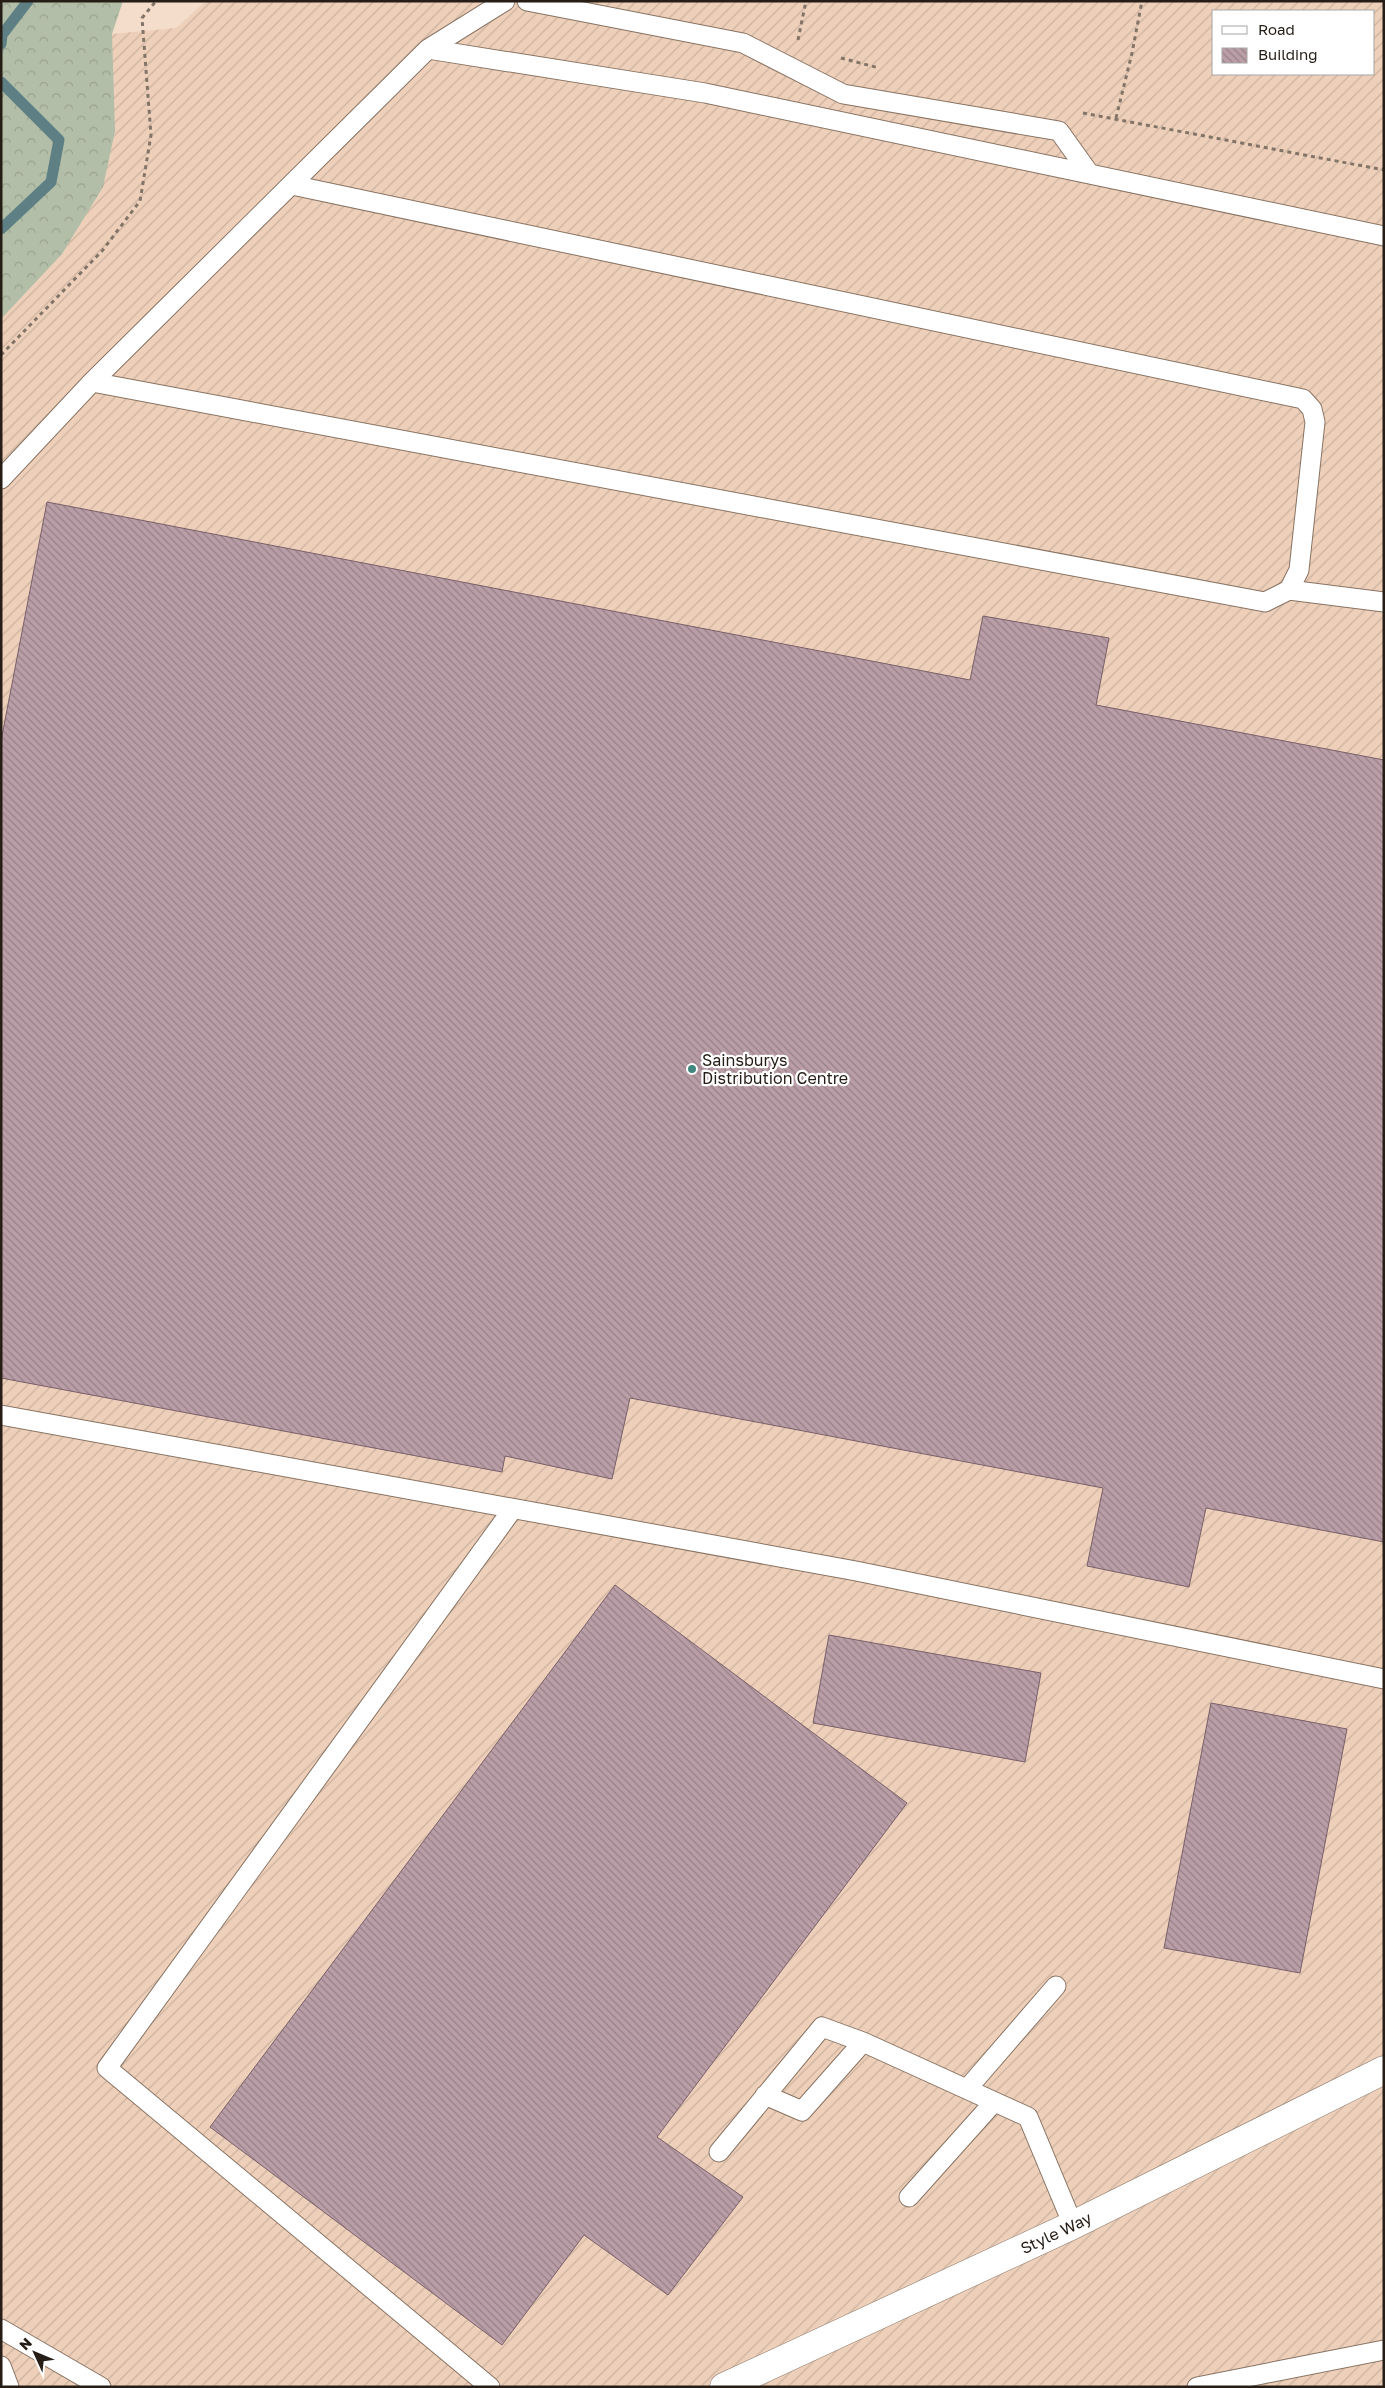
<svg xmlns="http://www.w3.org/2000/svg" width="1385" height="2388" viewBox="0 0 1385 2388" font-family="'Golos Text',sans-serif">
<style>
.industrial{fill:url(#industrial-furrows);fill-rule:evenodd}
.forest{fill:url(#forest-crowns)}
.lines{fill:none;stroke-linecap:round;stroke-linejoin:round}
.stream{stroke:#5e8084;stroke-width:11}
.building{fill:url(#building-back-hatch);stroke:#795f68}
.service-casing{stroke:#887363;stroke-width:21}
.minor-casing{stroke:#887363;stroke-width:29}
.path{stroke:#837468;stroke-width:3;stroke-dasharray:4 4;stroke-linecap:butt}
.service{stroke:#fff;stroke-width:19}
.minor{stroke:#fff;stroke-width:28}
.poi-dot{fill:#41877e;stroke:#fff;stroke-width:2}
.labels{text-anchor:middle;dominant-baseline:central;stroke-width:4.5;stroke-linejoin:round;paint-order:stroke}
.poi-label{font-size:16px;fill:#251d16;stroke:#fff;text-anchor:start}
.street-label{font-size:16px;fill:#251d16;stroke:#fff}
</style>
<defs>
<pattern id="industrial-furrows" width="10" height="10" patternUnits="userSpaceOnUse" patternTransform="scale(1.25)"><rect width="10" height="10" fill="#eed0ba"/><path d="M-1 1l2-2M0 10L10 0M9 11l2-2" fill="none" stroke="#ccb29f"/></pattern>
<pattern id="forest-crowns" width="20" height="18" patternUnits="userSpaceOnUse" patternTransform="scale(1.25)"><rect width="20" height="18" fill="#b2bea7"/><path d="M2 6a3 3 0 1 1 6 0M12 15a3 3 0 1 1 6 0" fill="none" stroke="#99a38f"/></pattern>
<pattern id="building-back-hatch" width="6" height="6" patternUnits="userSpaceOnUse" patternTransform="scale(1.25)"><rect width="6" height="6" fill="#ba9ea7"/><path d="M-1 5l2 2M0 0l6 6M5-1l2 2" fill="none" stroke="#978087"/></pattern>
</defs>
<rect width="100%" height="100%" fill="#f5ddcb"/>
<path class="industrial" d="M206 1H1384V2387H1V62L112 34 176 28ZM1214 11H1374V74H1214Z"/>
<path class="forest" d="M1 1H123L112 34 115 131 103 187 62 254 1 319Z"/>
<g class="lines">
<path class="stream" d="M1 44 2 35 28 1
M1 82 59 140 51 182 1 229"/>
</g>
<path class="building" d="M47 502 970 680 983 616 1109 638 1096 705 1384 760V1542L1206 1508 1189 1587 1087 1566 1103 1488 630 1398 612 1479 505 1456 502 1472 1 1378V741Z
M615 1585 907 1803 657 2137 743 2197 668 2295 584 2235 502 2345 210 2127Z
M829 1635 1041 1673 1025 1762 813 1723Z
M1211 1703 1347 1729 1300 1973 1164 1948Z"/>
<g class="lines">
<g class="service-casing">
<path id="service" d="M527 1 743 43 843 94 1059 131 1089 173
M428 49 505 1
M92 382 1265 602 1289 590 1299 570 1315 422 1312 409 1303 399 292 185
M1 479 92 382 428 49 705 93 1384 236
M1289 590 1384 602
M1 1415 856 1571 1384 1679
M967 2089 1056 1986
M765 2095 802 2111 863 2042 1028 2117 1073 2225
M719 2152 822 2027 863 2042
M909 2197 994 2102
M1 2329 101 2387
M1 2366 9 2387
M490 2387 107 2068 512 1510
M1197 2387 1384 2350"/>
</g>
<g class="minor-casing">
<g id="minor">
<path id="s1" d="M724 2387 1073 2225 1384 2070"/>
</g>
</g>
<path class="path" d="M798 40 806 1
M841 58 879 68
M1083 113 1384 170
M1116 118 1132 53 1142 1
M1 355 102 251 140 201 151 135 142 18 156 1"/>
<use href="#service" class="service"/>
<use href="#minor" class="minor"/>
</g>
<circle class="poi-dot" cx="692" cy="1069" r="5"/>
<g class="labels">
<g class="poi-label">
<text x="702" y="1060">Sainsburys<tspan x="702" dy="18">Distribution Centre</tspan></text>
</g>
<g class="street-label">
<text stroke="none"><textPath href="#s1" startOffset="366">Style Way</textPath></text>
</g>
</g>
<rect width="1385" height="2388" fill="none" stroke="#251d16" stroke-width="5"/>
<rect x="1212" y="10" width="162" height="65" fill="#ffffff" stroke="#a8a5a2"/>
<rect x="1222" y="26" width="25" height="8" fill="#ffffff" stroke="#a8a5a2"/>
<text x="1258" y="35" font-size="15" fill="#251d16">Road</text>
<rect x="1222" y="48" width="25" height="15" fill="url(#building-back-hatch)" stroke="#a8a5a2"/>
<text x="1258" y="60" font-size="15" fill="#251d16">Building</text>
<g transform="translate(35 2353) rotate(314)" stroke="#ffffff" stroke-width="4" paint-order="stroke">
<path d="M0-4L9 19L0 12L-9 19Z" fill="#251d16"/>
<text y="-8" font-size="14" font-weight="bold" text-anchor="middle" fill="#251d16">N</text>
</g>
</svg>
